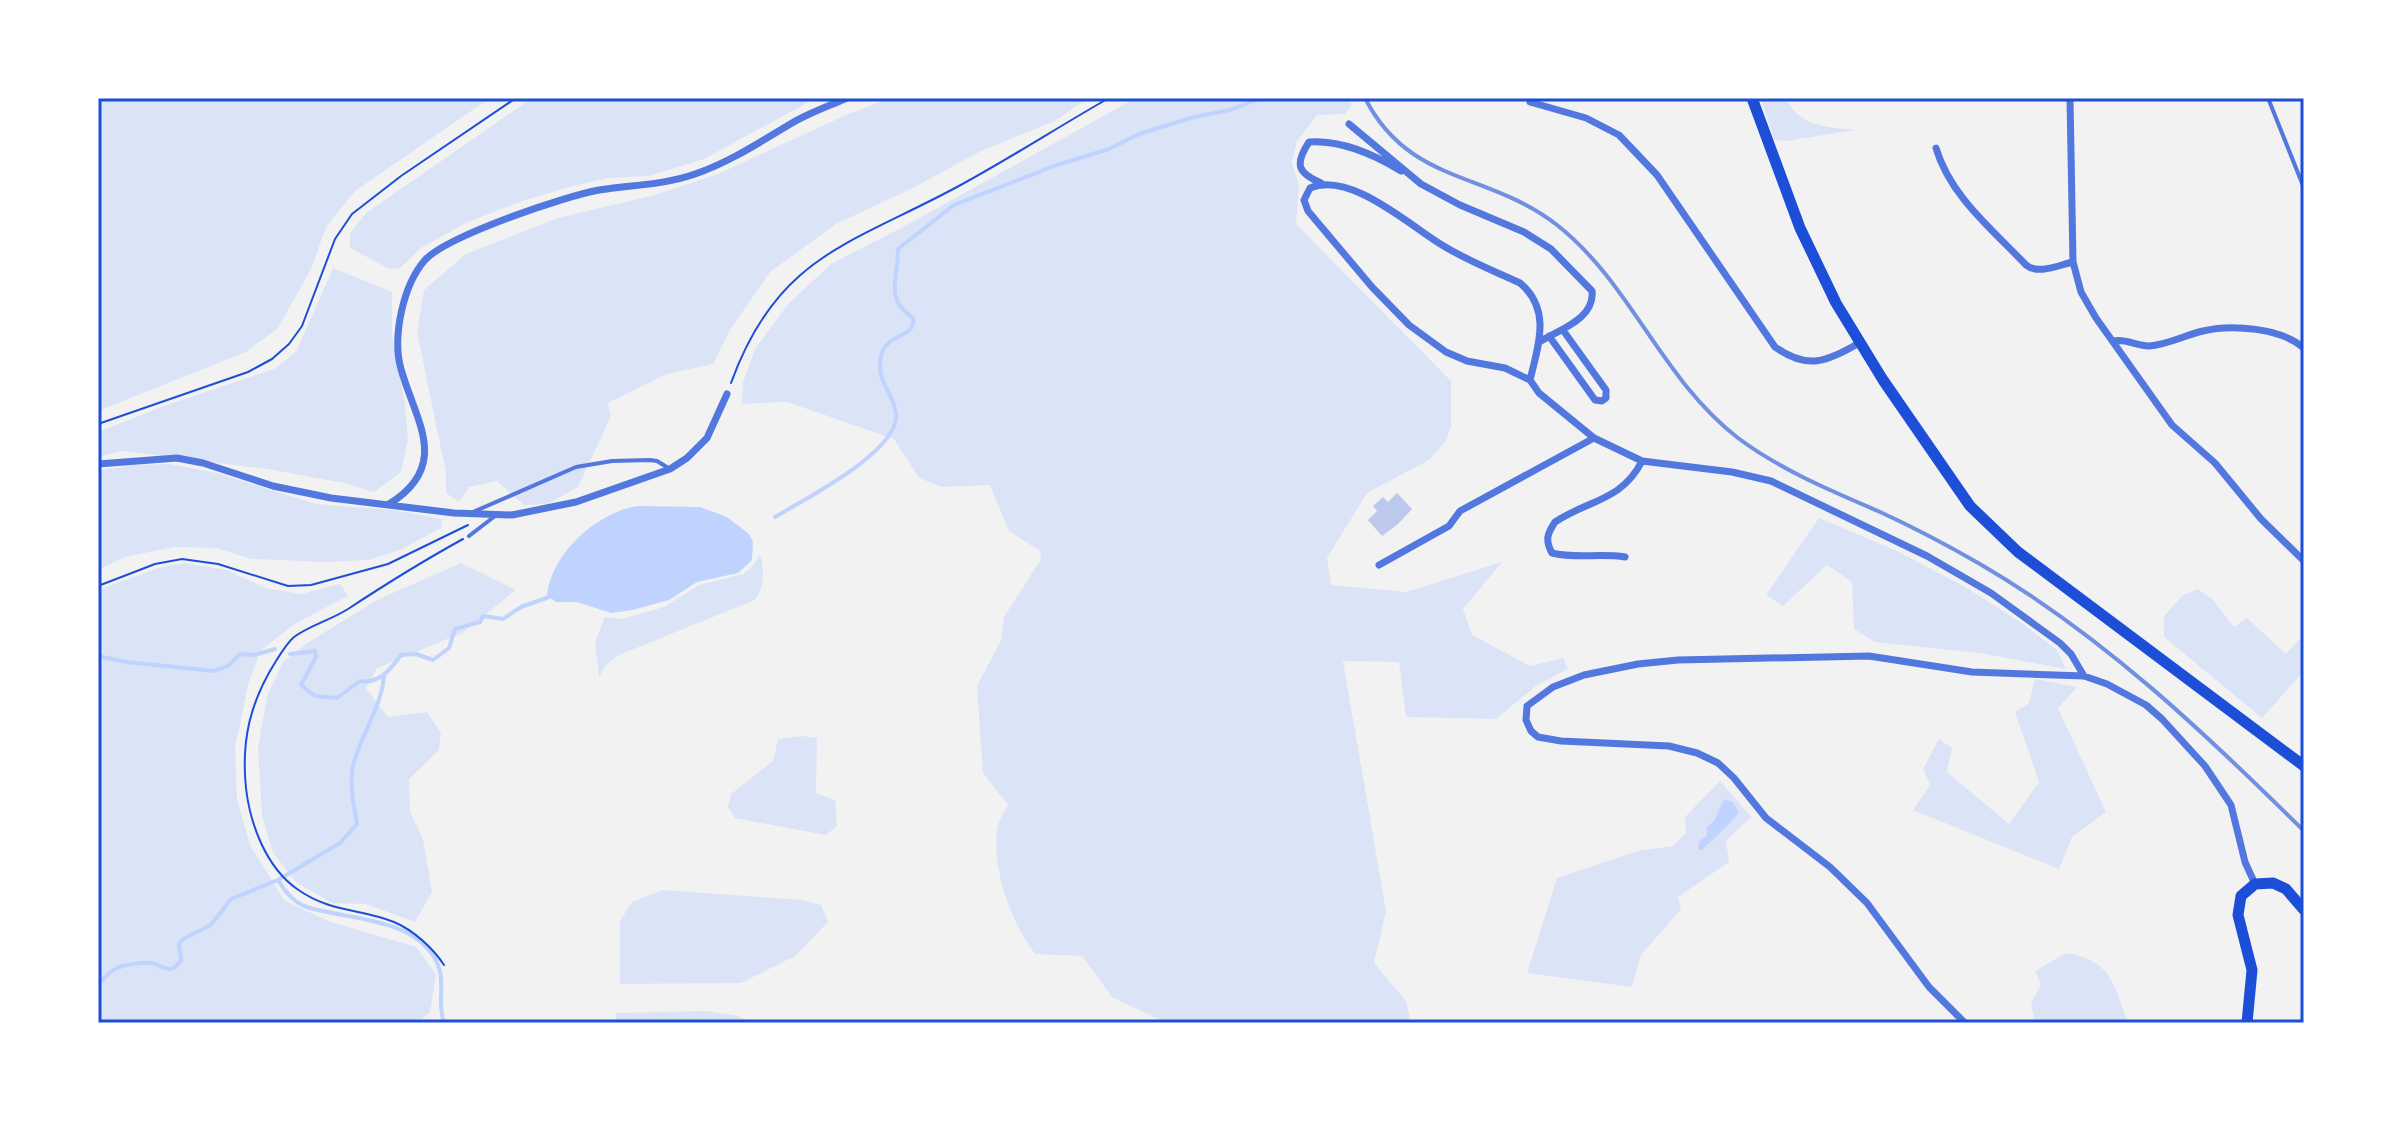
<svg xmlns="http://www.w3.org/2000/svg" width="2402" height="1121" viewBox="0 0 2402 1121" font-family="'DejaVu Sans',sans-serif">
<style>
.green{fill:#dbe4f7}
.water{fill:#bfd3fe}
.lines{fill:none;stroke-linecap:round;stroke-linejoin:round}
.stream{stroke:#bfd3fe;stroke-width:4}
.building{fill:#bdc9ec}
.path{stroke:#1d4ed8;stroke-width:2}
.service{stroke:#5277de;stroke-width:4}
.minor{stroke:#5277de;stroke-width:7}
.secondary{stroke:#1d4ed8;stroke-width:11}
.rail{stroke:#7290e2;stroke-width:4}
.neatline{fill:none;stroke:#1d4ed8;stroke-width:3}
</style>
<rect width="100%" height="100%" fill="#f2f2f2"/>
<path class="green" d="M98 98H490L355 191 326 227 311 269 278 328 246 352 98 411Z
M532 98H816L704 159 649 176 608 178 573 186 525 200 468 222 421 248 400 268 390 269 350 248V233L366 213Z
M890 98H1088L1055 121 981 151 915 187 836 224 770 272 730 330 713 364 667 374 608 403 611 416 578 487 548 504 524 505 497 481 469 487 459 502 446 493V473L417 332 424 290 466 254 558 218 655 195 718 174 846 115Z
M1136 98H1349L1352 105 1345 114 1317 115 1297 141 1292 162 1299 186 1296 224 1451 381V426L1446 441 1429 460 1367 493 1327 558 1331 585 1406 592 1502 562 1463 609 1472 635 1530 666 1563 658 1568 669 1537 685 1496 719 1406 717 1399 662 1343 661 1386 911 1374 963 1406 1001 1411 1023H1166L1112 997 1082 956 1035 954C1011 923 988 861 999 822 1001 816 1005 810 1008 805L983 773 977 686 1001 640 1004 617 1041 559 1040 551 1009 531 990 485 942 487 919 478 894 439 787 402 742 404 743 382 755 349 788 304 831 264 903 227Z
M1761 98H1785C1803 128 1823 126 1855 130L1787 141 1774 140Z
M333 268 392 292V335L405 404 408 440 401 472 374 492 344 483 267 469 123 451 98 457V432L161 407 274 369 296 352Z
M170 464 216 473 317 504 393 510 442 519 441 528 402 549 369 560 324 562 251 559 216 548 174 547 125 557 98 570V471L135 465Z
M1819 518 1897 551 1967 588 2023 624 2057 650 2066 669 1979 653 1875 642 1854 629 1852 582 1827 565 1783 606 1766 595Z
M760 555C765 570 764 588 755 600L619 655 606 665 599 677 595 642 605 617 622 619 664 607 699 585 743 574 751 568Z
M184 563 227 570 265 588 301 594 340 584 348 596 296 623 260 651 248 685 235 748 237 799 250 845 284 900 328 921 416 947 436 974 430 1012 417 1023H98V590L158 568Z
M461 563 516 590 462 633 377 668 366 688 388 717 427 712 441 733 439 750 409 779 410 812 423 839 432 892 415 922 366 904 332 903 296 882 273 853 262 816 258 748 267 696 283 662 309 642 377 600Z
M2198 589 2212 599 2234 627 2247 618 2286 654 2304 634V671L2262 718 2164 637V616L2182 596Z
M2035 679 2077 687 2058 708 2106 812 2072 837 2059 869 1913 810 1930 785 1923 769 1939 739 1952 748 1947 772 2009 824 2039 782 2015 712 2029 703Z
M803 736 817 738 816 793 835 800 837 826 826 835 735 818 728 807 731 794 773 761 778 739Z
M1720 781 1751 817 1726 841 1729 862 1678 897 1681 909 1641 955 1632 987 1527 973 1557 878 1638 851 1673 846 1686 833 1685 817Z
M663 890 802 900 821 905 828 922 795 956 741 983 620 984V921L632 902Z
M2066 953C2112 960 2114 985 2128 1023H2035L2031 1003 2041 985 2035 971Z
M707 1011 739 1016 750 1023H616V1013Z"/>
<path class="water" d="M637 506 700 507 727 517 749 534 753 542 752 560 738 573 697 582 669 600 632 610 611 613 577 602H556L547 595C552 553 596 513 637 506Z
M1724 799 1733 802 1739 813C1728 825 1715 838 1702 850L1698 849 1700 840 1707 836V827L1714 821Z"/>
<g class="lines">
<path class="stream" d="M775 517C803 500 901 451 896 413 892 389 876 383 881 356 886 332 916 339 913 318 883 297 899 278 898 249L954 205 1054 166 1109 149 1139 134 1194 117 1230 110 1261 98
M290 654 315 651 316 657 301 685 315 696 337 698 360 681C379 684 391 669 401 655L416 654 433 660 449 648 455 629 480 622 483 616 503 619 521 607 549 597
M98 656 127 662 214 671 228 666 240 654 254 655 275 649
M278 880C284 890 292 901 304 906 344 920 409 916 434 957 448 979 436 1001 444 1023
M98 984C107 976 111 969 123 966 131 964 148 961 155 964 167 969 172 974 181 960L179 944 183 939 211 925 231 899 278 880 340 843 357 824C354 805 349 785 353 766 361 734 381 709 384 676"/>
</g>
<path class="building" d="M1397 493 1412 509 1398 524 1382 536 1368 520 1377 511 1373 506 1383 497 1388 502Z"/>
<g class="lines">
<path class="path" d="M731 383C777 256 849 245 957 187 1009 159 1058 127 1109 98
M98 424 248 372 272 359 289 344 302 326 335 239 352 214 401 176 516 98
M98 586 155 564 182 559 218 564 288 586 311 585 388 564 468 525
M444 965C433 948 413 930 394 922 359 908 331 913 297 889 266 867 250 824 246 788 241 741 250 702 276 661 281 653 287 643 294 637 310 625 331 620 348 609 386 584 423 561 463 539"/>
<path class="service" d="M2268 98 2304 188
M473 512 576 467 612 461 650 460 657 461 670 469
M469 536 495 516"/>
<path class="minor" d="M2070 98 2073 262 2081 292 2096 318 2172 425 2215 463 2261 519 2304 561
M1530 102 1586 118 1619 135 1657 175 1775 347C1807 370 1827 362 1859 343
M1349 124 1421 184 1460 205 1524 232 1551 249 1592 291C1595 318 1561 329 1541 341
M1936 148C1950 196 1993 230 2026 265 2038 275 2059 265 2073 262
M1321 183C1298 173 1294 165 1309 142 1342 140 1373 154 1401 171
M1549 336 1595 400 1602 401 1606 398V390L1565 333
M2113 341C2126 338 2136 346 2149 346 2167 345 2185 335 2203 331 2232 324 2281 328 2304 348
M1530 380C1538 346 1552 310 1520 283 1494 271 1466 260 1442 245 1409 225 1350 171 1310 188L1304 200 1308 211 1372 287 1409 325 1446 352 1467 361 1505 368 1530 380 1539 393 1594 438 1642 461 1732 472 1771 481 1927 556 1991 593 2060 643 2071 654 2084 676
M98 464 177 458 203 463 273 486 331 498 454 513 512 515 576 502 670 469 687 458 707 438 727 394
M389 504C452 465 415 420 401 369 392 337 403 285 425 260 447 236 565 196 599 190 631 185 664 185 695 174 730 162 760 142 792 123 809 113 829 106 847 98
M1625 557C1601 553 1575 559 1552 553 1545 540 1547 534 1555 522 1588 500 1622 501 1642 461
M1379 565 1449 526 1460 511 1594 438
M1965 1023 1929 987 1867 903 1830 867 1766 818 1734 778 1718 763 1697 753 1669 746 1561 741 1538 737 1531 731 1526 720 1527 706 1553 687 1584 675 1638 664 1678 660 1869 656 1972 672 2084 676 2107 684 2146 705 2162 719 2205 766 2231 805 2245 862 2255 884"/>
<path class="secondary" d="M1752 98 1800 228 1836 303 1883 380 1970 506 2018 552 2304 766
M2247 1023 2252 970 2238 915 2241 896 2255 884 2273 883 2286 889 2304 910"/>
<path class="rail" d="M1365 98C1409 185 1488 171 1557 225 1631 283 1661 379 1738 438 1781 470 1829 490 1878 511 1913 527 1947 545 1980 564 2102 635 2205 733 2304 831"/>
</g>
<rect width="2402" height="1121" fill="none" stroke="#ffffff" stroke-width="200"/>
<rect x="100" y="100" width="2202" height="921" class="neatline"/>
</svg>
